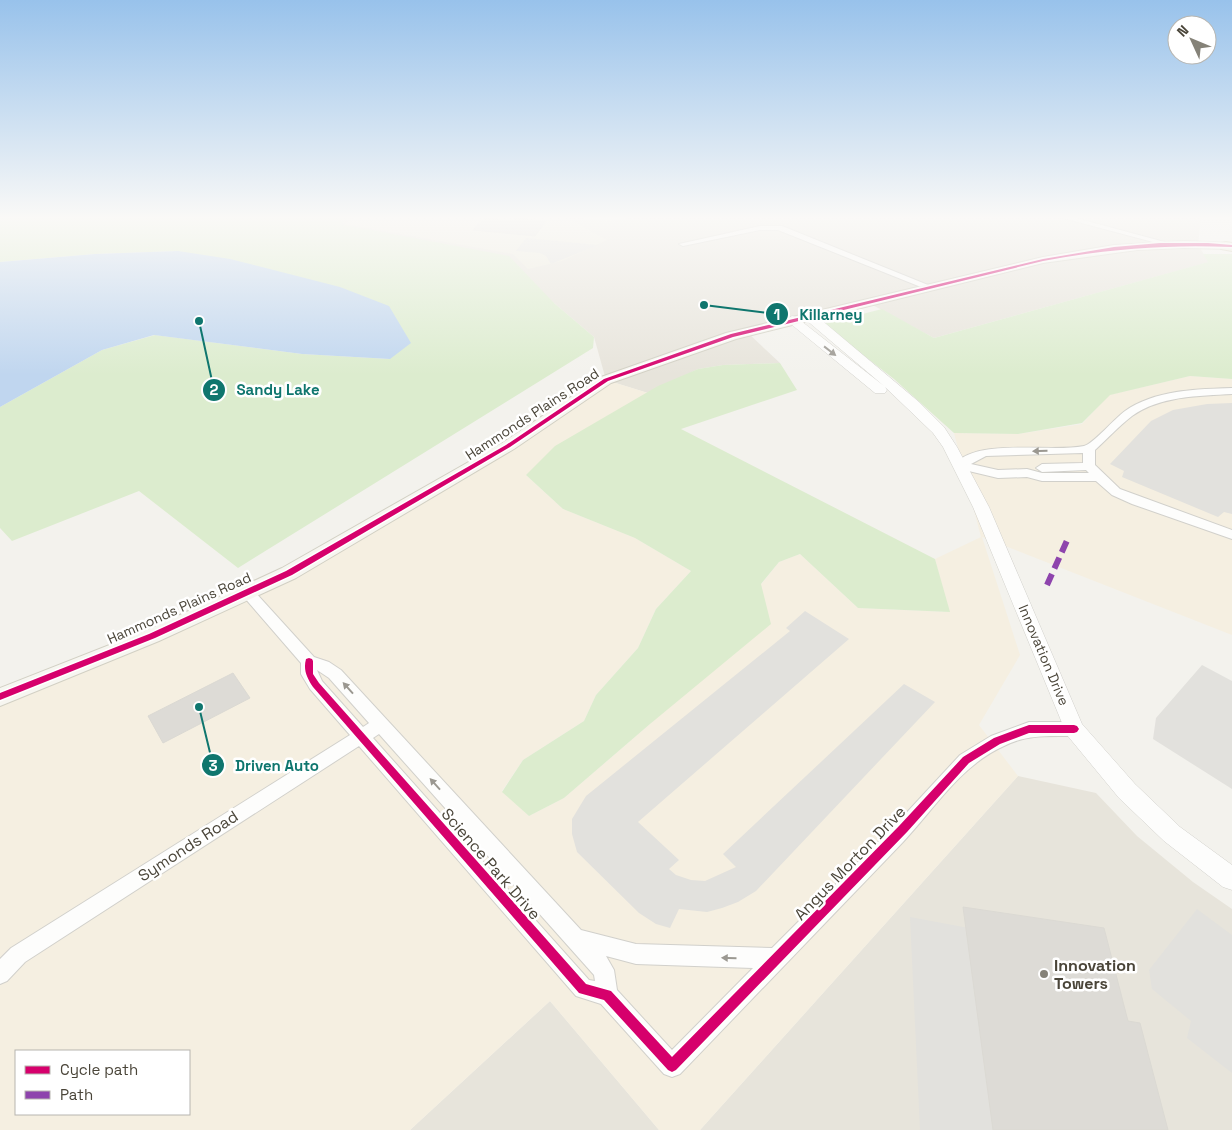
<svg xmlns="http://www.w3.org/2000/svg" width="1232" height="1130" viewBox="0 0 1232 1130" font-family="'Space Grotesk',sans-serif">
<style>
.residential{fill:#e7e4db}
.commercial{fill:#f5efe1;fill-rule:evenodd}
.education{fill:#edebdd}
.green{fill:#dcecce}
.parking{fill:#e2e1dd}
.water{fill:#c0d6ef}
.building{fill:#dddbd6;stroke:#dbd9d3}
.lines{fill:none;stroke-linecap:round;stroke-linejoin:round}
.minor-casing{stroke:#d1d0cb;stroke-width:2}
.tertiary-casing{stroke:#d1d0cb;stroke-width:1}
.secondary-casing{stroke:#d2d0c4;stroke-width:2}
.motorway-casing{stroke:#cac3a9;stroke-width:2}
.minor{fill:#fdfdfc;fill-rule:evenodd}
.tertiary{fill:#fdfdfc;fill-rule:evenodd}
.secondary{fill:#f7f6f1;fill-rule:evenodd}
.motorway{fill:#ece9db;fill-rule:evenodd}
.quiet{stroke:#8e44ad;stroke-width:6;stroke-dasharray:12 6;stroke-linecap:butt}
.cycleway-casing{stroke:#fff;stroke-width:3}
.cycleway{fill:#d6006c;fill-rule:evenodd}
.oneway{fill:#9b9891}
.poi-dot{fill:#858278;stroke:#fff;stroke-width:2}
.labels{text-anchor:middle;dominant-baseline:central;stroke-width:5;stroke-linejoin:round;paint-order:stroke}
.street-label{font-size:14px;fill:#4a4539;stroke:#fff}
.near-street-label{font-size:16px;fill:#4a4539;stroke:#fff}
.near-poi-label{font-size:16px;font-weight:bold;fill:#4a4539;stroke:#fff;text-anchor:start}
.leader{fill:none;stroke:#0f766e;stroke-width:2}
.callout-dot{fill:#0f766e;stroke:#fff;stroke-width:2}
.mark-label{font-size:15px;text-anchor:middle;font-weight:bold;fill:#fff}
.callout-label{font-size:15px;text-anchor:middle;font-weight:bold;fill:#0f766e;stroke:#fff;stroke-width:5;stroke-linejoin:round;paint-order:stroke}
</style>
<rect width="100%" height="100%" fill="#f3f2ed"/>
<path class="residential" d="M351 217H573L609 221 633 217 1201 218 1198 245 1209 262 934 338 867 302 748 333 780 363 723 365 698 369 648 393 606 380 594 337 554 303 339 224Z
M1018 776 1096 793 1137 836 1193 882 1232 909V1130H700Z
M550 1001 659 1130H410Z"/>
<path class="commercial" d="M1190 376 1232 379V635L982 537 1020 655 979 725 1018 776 700 1130H659L550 1001 410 1130H0V697L289 573 606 380 648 393 611 415 526 475 563 509 635 538 691 571 656 609 638 648 596 695 584 721 523 760 502 791 529 816 564 798 650 724 779 562 800 554 858 608 949 612 935 559 981 537 954 433 1018 434 1082 424 1109 395ZM16 1051H189V1114H16Z"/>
<path class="education" d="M356 217H565L607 240 562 261 528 269 513 254 345 224Z"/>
<path class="green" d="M0 217H351L340 224 509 256 554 303 594 337 593 348 238 568 139 491 12 541 0 528V407L102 350 155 335 302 354 390 359 178 251 95 254 0 262Z
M1203 254H1232V379L1190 376 1110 395 1082 423 1018 434 954 433 894 379 823 324 882 309 934 338 1208 262Z
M780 363 797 390 681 429 935 559 950 612 858 608 800 554 779 562 761 584 771 624 650 724 564 798 529 816 502 792 523 760 584 721 596 695 638 648 656 609 691 571 635 538 563 509 526 475 555 446 658 386 698 369 723 365Z"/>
<path class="parking" d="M526 238 598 245 551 264 546 256 540 253 516 251Z
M1232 403V514L1224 512 1218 517 1122 477 1124 471 1110 464 1151 421 1173 410 1207 404Z
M805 611 849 639 638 822 679 860 669 869 676 875 691 880 705 881 736 867 723 854 904 684 935 702 756 891 738 902 722 908 707 912 679 909 670 928 656 924 639 913 577 852 572 834V819L586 796 790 631 786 628Z
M1202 665 1232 681V789L1153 739 1156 718Z
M1197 909 1232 935V1073L1187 1038 1191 1021 1152 989 1149 970Z
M910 917 974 929 995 1130H920Z"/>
<path class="water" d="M178 251 230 259 340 287 389 306 411 343 390 359 302 354 154 335 102 350 0 407V262L95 254Z"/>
<path class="building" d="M484 218 511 221 514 218 546 221 535 236 473 230Z
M233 673 250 698 163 743 148 716Z
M963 907 1104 928 1128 1021 1140 1023 1168 1130H993Z"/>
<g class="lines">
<g class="minor-casing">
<path id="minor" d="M1059 217H1072L1172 244 1168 246Z
M760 226H782L933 287 932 289H926L778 230H760L683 246 679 244Z
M1232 388V394C1199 396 1159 396 1132 416 1119 426 1107 439 1095 450V465L1120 489 1232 530V539L1132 504 1112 495 1096 481H1042L1027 477 998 478 956 468 954 465C977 437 1050 453 1084 446 1093 444 1115 418 1125 411 1155 390 1197 389 1232 388ZM1083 453V463L1042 464 1036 468 1042 472 1086 470 1089 473H1042L1027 469 998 470 971 464 986 456Z
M248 588 253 590 314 657 329 662 341 670 581 930 636 944 772 948 897 823 960 755 991 736 1029 722H1074L1080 724 1082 729 1080 734 1074 736C1048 736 1028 734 1004 746 961 765 934 809 903 842 828 920 755 996 680 1074L672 1077 664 1074 601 1004 576 996 359 746 25 962 7 981 0 984V959L11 948 350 735 310 689 301 674V663L243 596 241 593 243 590ZM317 670 329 678 369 723 363 727 322 681ZM379 734 594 975 595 981 589 980 373 738ZM606 956 636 964 753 968 672 1050 617 990 614 970Z"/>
</g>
<g class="tertiary-casing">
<path id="tertiary" d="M809 312 813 313 919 402 944 427 957 447 989 507 1082 724 1135 784 1180 827 1232 865V890L1223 887 1164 841 1119 798 1067 735 973 507 943 447 933 433 885 387 887 390 885 393H875L786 320 792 316 796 317 884 386 805 319 803 316 805 313Z"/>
</g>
<g class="secondary-casing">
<path id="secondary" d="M1184 241 1232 243V249L1184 248 1137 250 1043 263 736 339 611 383 514 449 296 578 159 641 0 706V688L145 631 282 568 502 443 601 377 726 333 1043 257 1114 245Z"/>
</g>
<g class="motorway-casing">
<path id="motorway" d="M1226 242 1232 243V251L1221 249 1219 246 1221 243Z"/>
</g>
<use href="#minor" class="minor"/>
<use href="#tertiary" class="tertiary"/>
<use href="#secondary" class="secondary"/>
<use href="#motorway" class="motorway"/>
<path class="quiet" d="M1047 585 1069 536"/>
<g class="cycleway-casing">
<path id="cycleway" d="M1160 243H1208L1232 245V247C1168 244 1106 249 1043 261L733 337 608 381 510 447 292 575 155 638 0 700V693L149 634 286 571 506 445 604 379 731 334 1043 259 1114 247Z
M309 658 312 659 313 661V674L319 683 586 984 611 991 672 1057 899 826 963 757 994 738 1029 725H1074L1077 726 1079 729 1077 732 1074 733H1029L1000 744 969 763 907 832 676 1070 672 1072 668 1070 604 1000 579 993 313 687C307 678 303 670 306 659Z"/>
</g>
<use href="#cycleway" class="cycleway"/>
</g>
<defs><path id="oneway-solid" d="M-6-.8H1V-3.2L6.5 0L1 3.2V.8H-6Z" transform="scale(1.25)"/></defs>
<g class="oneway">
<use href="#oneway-solid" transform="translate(830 351) rotate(38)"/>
<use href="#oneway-solid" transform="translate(1040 451) rotate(178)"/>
<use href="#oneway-solid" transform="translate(348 688) rotate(-132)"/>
<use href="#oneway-solid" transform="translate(435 784) rotate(-132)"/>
<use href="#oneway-solid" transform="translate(729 958) rotate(-179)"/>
</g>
<linearGradient id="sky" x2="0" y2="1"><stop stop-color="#98c2eb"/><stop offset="0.58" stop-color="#faf9f7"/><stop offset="1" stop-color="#faf9f7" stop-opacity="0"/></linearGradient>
<rect width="1232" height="375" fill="url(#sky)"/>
<circle class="poi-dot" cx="1044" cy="974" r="5"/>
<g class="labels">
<g class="street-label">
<text transform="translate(532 414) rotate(-33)">Hammonds Plains Road</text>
<text transform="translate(179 608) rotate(-24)">Hammonds Plains Road</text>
<text transform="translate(1044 655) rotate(67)">Innovation Drive</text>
</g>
<g class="near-street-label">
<text transform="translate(188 846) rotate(-33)">Symonds Road</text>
<text transform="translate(850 863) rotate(-46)">Angus Morton Drive</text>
<text transform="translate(491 864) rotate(49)">Science Park Drive</text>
</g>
<g class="near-poi-label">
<text x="1054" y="965">Innovation<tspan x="1054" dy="18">Towers</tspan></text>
</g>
</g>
<path class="leader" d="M704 305L777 314M199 321L214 390M199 707L213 765"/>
<g class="callout-dot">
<circle cx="704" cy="305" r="5"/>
<circle cx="199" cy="321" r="5"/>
<circle cx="199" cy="707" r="5"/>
<circle cx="777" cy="314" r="12"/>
<circle cx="214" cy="390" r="12"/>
<circle cx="213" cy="765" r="12"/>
</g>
<g class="mark-label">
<text x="777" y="320">1</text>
<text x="214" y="395">2</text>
<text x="213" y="771">3</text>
</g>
<g class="callout-label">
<text x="831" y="320">Killarney</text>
<text x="278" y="395">Sandy Lake</text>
<text x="277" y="771">Driven Auto</text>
</g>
<rect x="15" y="1050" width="175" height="65" fill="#ffffff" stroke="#b7b5b0"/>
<rect x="25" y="1066" width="25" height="8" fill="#d6006c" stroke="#b7b5b0"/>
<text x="60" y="1075" font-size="15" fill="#4a4539">Cycle path</text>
<rect x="25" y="1091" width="25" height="8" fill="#8e44ad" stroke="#b7b5b0"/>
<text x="60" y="1100" font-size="15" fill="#4a4539">Path</text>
<g transform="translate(1192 40) rotate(314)"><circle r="24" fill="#ffffff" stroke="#b7b5b0"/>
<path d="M0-4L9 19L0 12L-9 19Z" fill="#858278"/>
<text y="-8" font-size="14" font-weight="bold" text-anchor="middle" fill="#4a4539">N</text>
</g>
</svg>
